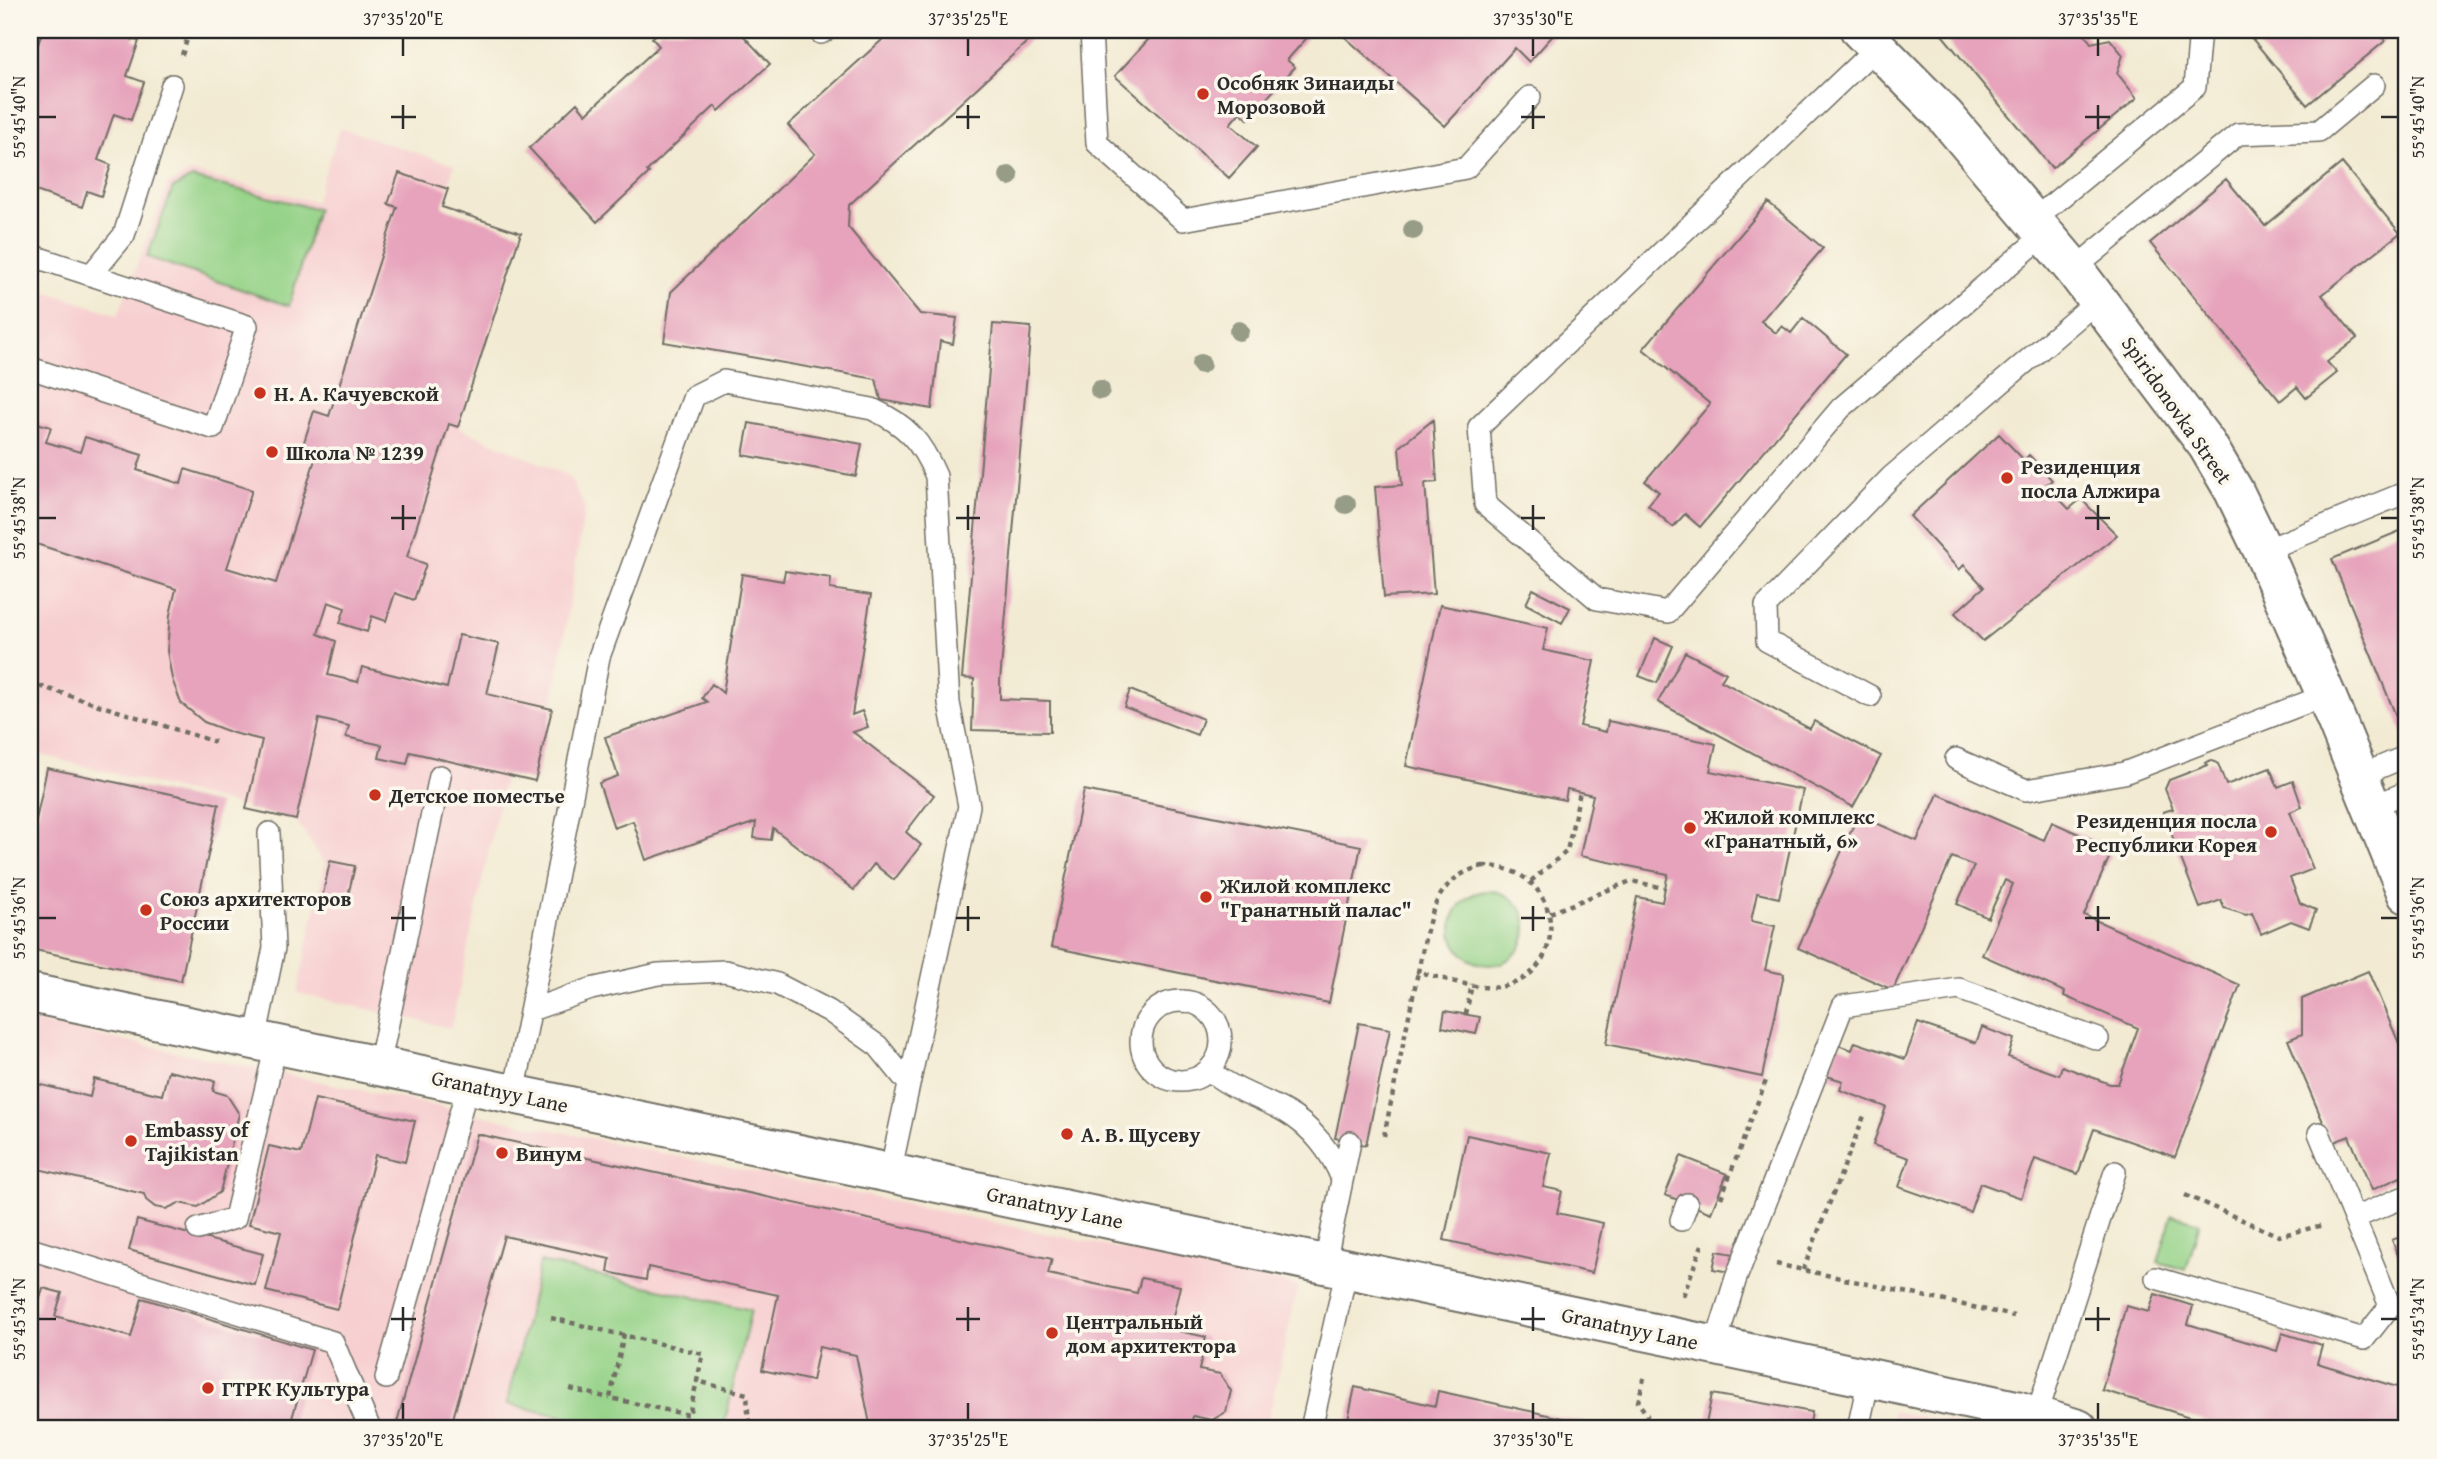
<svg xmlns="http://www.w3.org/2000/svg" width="2437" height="1459" viewBox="0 0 2437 1459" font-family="'Gentium Book Plus',serif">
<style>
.built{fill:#f7cfd0}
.green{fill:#94d287;stroke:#607e59;stroke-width:2}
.building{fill:#e6a3bb}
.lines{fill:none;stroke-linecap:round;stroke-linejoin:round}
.lane-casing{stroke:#716e65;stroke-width:24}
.street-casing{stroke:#716e65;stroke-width:42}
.path{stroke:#716e65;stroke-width:4.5;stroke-dasharray:5 5;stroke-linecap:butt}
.lane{stroke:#fff;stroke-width:21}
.street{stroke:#fff;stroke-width:38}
.tree{fill:#969c86}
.ticks{fill:none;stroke:#2b2b2b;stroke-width:2.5}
.poi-dot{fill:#c8321e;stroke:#fbf7ec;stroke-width:2.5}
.labels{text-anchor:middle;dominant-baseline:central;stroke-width:7;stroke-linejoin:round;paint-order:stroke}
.poi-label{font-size:21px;font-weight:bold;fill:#2b2b2b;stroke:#fbf7ec;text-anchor:start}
.street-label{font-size:21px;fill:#2b2b2b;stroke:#fbf7ec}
.neatline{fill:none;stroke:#2b2b2b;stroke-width:2.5}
.ticks-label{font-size:18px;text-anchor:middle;fill:#2b2b2b}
</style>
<rect width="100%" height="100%" fill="#fbf7ec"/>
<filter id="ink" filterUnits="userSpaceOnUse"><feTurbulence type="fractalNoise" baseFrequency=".0143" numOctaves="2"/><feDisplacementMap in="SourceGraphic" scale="14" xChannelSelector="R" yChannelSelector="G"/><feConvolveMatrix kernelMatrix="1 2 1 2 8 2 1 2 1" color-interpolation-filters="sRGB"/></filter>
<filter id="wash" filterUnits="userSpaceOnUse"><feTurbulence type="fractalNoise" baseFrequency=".00686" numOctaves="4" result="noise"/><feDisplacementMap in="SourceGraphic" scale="28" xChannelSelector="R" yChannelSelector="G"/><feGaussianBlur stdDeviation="1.57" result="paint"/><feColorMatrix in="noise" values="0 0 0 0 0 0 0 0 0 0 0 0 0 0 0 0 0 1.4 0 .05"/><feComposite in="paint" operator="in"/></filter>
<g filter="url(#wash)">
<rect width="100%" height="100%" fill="#f2ead2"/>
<path class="built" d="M340 128 454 165 442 207 521 233 458 427 569 476 585 507 552 709 535 781 505 774 451 1028 297 993 325 864 296 820 30 752V286L118 315 168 184 192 172 315 202Z
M30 1021 1298 1286 1266 1429H30Z
M1893 1411 1953 1423 1977 1429H1889Z"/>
<path class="green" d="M192 178 317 209 289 306 147 257 173 188Z
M1452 928a37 37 0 1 1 74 0a37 37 0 1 1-74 0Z
M2172 1215 2200 1223 2186 1270 2158 1262Z
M540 1262 751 1310 723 1429H619L507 1404Z"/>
<g id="blocks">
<path class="building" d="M43 30H137L133 40 139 41 127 76 144 82 131 120 114 114 98 160 111 165 101 196 87 191 82 207 30 189V67Z
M661 30H738L770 64 719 111 715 106 647 171 649 173 597 222 529 148 577 103 586 114 659 46 652 38Z
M893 30H897L902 34 907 30H1040L849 205 848 227 920 314 957 318 953 344 940 341 932 409 881 400 876 379 664 342 671 292 815 154 788 125Z
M1157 30H1314L1287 60 1295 67 1248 119 1240 112 1230 124 1257 147 1229 178 1115 76Z
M1337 30H1555L1557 31 1529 62 1515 48 1445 126Z
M1938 30H2086L2083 32 2091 43 2110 39 2123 55 2117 73 2137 98 2052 168Z
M2245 30H2376L2385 41 2307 105Z
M2342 163 2400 233 2322 295 2357 338 2327 362 2337 373 2306 398 2297 387 2280 401 2150 243 2226 179 2265 226Z
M399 173 448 189 442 207 521 233 458 427 449 424 407 557 426 564 414 600 395 593 386 621 372 616 367 632 340 623 345 608 328 602 318 634 336 641 328 675 358 682 362 667 447 688 459 635 499 644 487 694 552 709 535 781 410 752 407 764 379 758 382 745 346 737 349 726 319 719 296 820 246 809 262 740 233 733 204 722 181 703 172 679 167 651 170 615 176 589 30 542V421L51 427 46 442 80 452 85 437 142 455 137 470 181 484 185 469 252 490 227 568 276 583 318 450 303 445 314 411 329 416 397 207 388 204Z
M1768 202 1823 248 1761 321 1776 333 1782 326 1791 333 1803 318 1846 354 1700 527 1685 514 1673 527 1648 505 1659 492 1645 481 1710 404 1643 349Z
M993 324 1031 327 1000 681V699L1050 701V732L972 730 974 679 962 678Z
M1433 420 1437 482 1425 483 1434 594 1384 597 1375 487 1402 485 1399 447Z
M749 423 862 444 856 476 743 455Z
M1999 434 2024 460 2029 455 2052 480 2046 485 2069 509 2081 499 2117 535 1983 641 1955 613 1984 587 1964 565 1959 570 1910 516Z
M2407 528V743L2332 559Z
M785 571 831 578 830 589 871 595 852 715 862 711 868 727 853 732 934 795 906 832 921 845 894 880 874 864 854 890 773 828 771 840 754 838 756 822 646 860 633 821 614 828 599 783 618 776 605 737 707 702 702 698 712 684 723 693 742 574 783 581Z
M1533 589 1570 608 1562 623 1526 604Z
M1440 605 1548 628 1543 650 1594 661 1580 726 1606 732 1608 721 1716 744 1710 771 1803 790 1779 898 1757 893 1751 921 1775 926 1765 970 1784 974 1762 1077 1606 1044 1637 897 1662 902 1668 874 1580 856 1593 795 1567 789 1565 800 1406 766Z
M1655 638 1673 646 1657 683 1639 676Z
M1685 652 1726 673 1721 681 1810 729 1814 721 1881 756 1853 807 1658 702Z
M1130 690 1203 719 1197 735 1124 707Z
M2211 760 2218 764 2226 785 2270 768 2278 787 2293 781 2302 807 2290 812 2313 869 2290 878 2300 903 2316 910 2309 928 2291 921 2261 934 2252 913 2246 915 2224 908 2221 900 2200 908 2163 812 2173 809 2165 789 2169 780 2208 765 2206 763Z
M47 768 219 804 181 981 30 949V849Z
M1084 790 1361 846 1329 1003 1051 947Z
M1938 794 2044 840 2052 822 2113 849 2084 915 2240 985 2175 1157 2094 1129 2078 1174 2035 1159 2021 1198 1980 1183 1970 1212 1899 1187 1909 1158 1873 1145 1886 1107 1840 1090 1843 1081 1827 1076 1838 1045 1852 1050 1855 1042 1905 1059 1918 1023 1976 1043 1982 1027 2014 1039 2008 1057 2059 1075 2062 1066 2110 1084H2118L2138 1028 2064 996 2065 992 1982 955 2013 884 2005 880 1988 918 1957 904 1974 866 1952 857 1893 990 1798 948 1858 815 1917 841Z
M330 861 355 866 346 904 322 899Z
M2368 971 2407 1062V1174L2372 1190 2349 1136 2332 1143 2288 1040 2302 1034V999Z
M1445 1011 1480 1017 1476 1034 1442 1027Z
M1359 1023 1390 1029 1366 1145 1335 1138Z
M168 1071 215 1081 213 1091 227 1095 239 1114 220 1192 198 1207 179 1203 166 1209 155 1207 146 1200 144 1194 30 1167V1082L90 1097 94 1079 162 1095Z
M315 1099 415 1121 405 1162 375 1155 337 1309 266 1291 281 1232 249 1224 269 1146 301 1153Z
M477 1134 1052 1259 1048 1274 1137 1293 1141 1278 1180 1286 1170 1329 1206 1337 1199 1370 1220 1374 1231 1391 1226 1412 1212 1420 1193 1416 1190 1429H871L856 1355 819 1347 812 1381 762 1370 778 1295 648 1267 646 1280 608 1272 610 1259 504 1236 450 1429H407L396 1426Z
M1467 1135 1551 1153 1543 1187 1562 1191 1557 1213 1603 1223 1592 1273 1444 1240Z
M1681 1156 1727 1174 1711 1213 1665 1195Z
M137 1220 263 1254 255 1285 129 1250Z
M2407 1234V1277L2392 1240Z
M1717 1251 1734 1254 1730 1272 1713 1269Z
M43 1288 62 1293 55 1316 131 1337 142 1298 312 1350 290 1425 300 1429H30V1310L36 1311Z
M2155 1294 2193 1306 2188 1324 2277 1351 2282 1333 2322 1345 2317 1363 2407 1390V1429H2229L2102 1390 2126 1306 2149 1312Z
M2407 1308V1331L2399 1311Z
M1355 1387 1435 1406 1438 1391 1612 1429H1346Z
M1712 1394 1812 1412 1809 1429H1705Z"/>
</g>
</g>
<g filter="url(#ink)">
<use href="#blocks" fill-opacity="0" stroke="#716e65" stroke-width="2"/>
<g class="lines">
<g class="lane-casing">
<path id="lane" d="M1091 30 1097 143 1183 220 1466 168 1530 97
M821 33 826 30
M1878 46 1479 427 1485 504 1597 599 1668 612 1841 408 2044 235
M2032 221 2195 87 2200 30
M30 255 247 326 213 428 30 368
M2074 269 2238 134 2319 131 2374 85
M91 275 124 235 172 85
M2263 551 2407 492
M1870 696 1767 641 1766 606 1891 477 2097 301
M1956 759 2026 790 2124 773 2326 695
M2359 776 2407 756
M2371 807 2407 792
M1141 1041a40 40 0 1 1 80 0a40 40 0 1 1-80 0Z
M531 1010 591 989 658 974 725 971 777 984 829 1011 878 1046 908 1083
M255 1040 274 948 269 833
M379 1066 440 776
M1209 1070C1232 1090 1260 1097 1286 1112 1312 1127 1332 1153 1342 1179
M514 1094 599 657 694 396 724 381 872 409C907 425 921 441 936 476L949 703 969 806 890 1173
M2319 1133 2354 1218 2407 1196
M1681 1220 1687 1204
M198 1229 235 1218 276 1045
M30 1249 333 1342 370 1429
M1325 1263 1350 1142
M2156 1278 2364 1339 2390 1306 2354 1218
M1715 1346 1736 1278 1843 1006 1959 989 2098 1039
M386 1378 468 1085
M2036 1417 2115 1172
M1311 1429 1347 1268
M1858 1429 1869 1378"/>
</g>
<g class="street-casing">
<path id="street" d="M1860 30 1945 116 2074 269 2207 445 2234 491 2263 551 2326 695 2407 894
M30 993 1869 1378 2016 1410 2078 1429"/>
</g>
<path class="path" d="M182 55 190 30
M30 683 215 742
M1483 866C1568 866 1572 978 1498 987 1475 990 1441 977 1418 972 1429 926 1429 879 1483 866Z
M1531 881 1567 851 1580 792
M1550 913 1631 881 1664 888
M1466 1014 1472 984
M1384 1136 1418 972
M2185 1195 2279 1236 2323 1225
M1721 1198 1767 1078
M1776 1264 2014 1316
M1803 1270 1864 1116
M1683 1296 1702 1245
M551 1318 703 1354 697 1381 747 1394 749 1429
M624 1334 610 1398 689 1415 697 1381
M570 1389 610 1398
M1644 1429 1647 1415 1638 1402 1645 1374"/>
<use href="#lane" class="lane"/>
<use href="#street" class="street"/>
</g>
<g class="tree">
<circle cx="1009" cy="176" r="10"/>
<circle cx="1413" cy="230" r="10"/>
<circle cx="1239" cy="331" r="10"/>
<circle cx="1201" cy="364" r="10"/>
<circle cx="1100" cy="390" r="10"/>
<circle cx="1346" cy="504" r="10"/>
</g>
</g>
<path class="ticks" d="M403 38V56M968 38V56M1533 38V56M2098 38V56M403 105V129M968 105V129M1533 105V129M2098 105V129M38 117H56M391 117H416M956 117H980M1521 117H1545M2085 117H2110M2381 117H2398M403 505V530M968 505V530M1533 505V530M2098 505V530M38 518H56M391 518H416M956 518H980M1521 518H1545M2085 518H2110M2381 518H2398M403 906V931M968 906V931M1533 906V931M2098 906V931M38 918H56M391 918H416M956 918H980M1521 918H1545M2085 918H2110M2381 918H2398M403 1307V1331M968 1307V1331M1533 1307V1331M2098 1307V1331M38 1319H56M391 1319H416M956 1319H980M1521 1319H1545M2085 1319H2110M2381 1319H2398M403 1403V1420M968 1403V1420M1533 1403V1420M2098 1403V1420"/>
<g class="poi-dot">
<circle cx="1203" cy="94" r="7"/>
<circle cx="260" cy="393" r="7"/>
<circle cx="272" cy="452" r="7"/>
<circle cx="2007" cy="478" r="7"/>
<circle cx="375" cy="795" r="7"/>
<circle cx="1690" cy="828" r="7"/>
<circle cx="2271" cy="832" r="7"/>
<circle cx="1206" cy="897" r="7"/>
<circle cx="146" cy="910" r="7"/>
<circle cx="1067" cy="1134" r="7"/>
<circle cx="131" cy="1141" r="7"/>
<circle cx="502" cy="1153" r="7"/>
<circle cx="1052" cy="1333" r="7"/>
<circle cx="208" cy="1388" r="7"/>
</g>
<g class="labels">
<g class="poi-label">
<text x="1217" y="82">Особняк Зинаиды<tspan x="1217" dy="24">Морозовой</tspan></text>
<text x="274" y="393">Н. А. Качуевской</text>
<text x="286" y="452">Школа № 1239</text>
<text x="2021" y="466">Резиденция<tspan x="2021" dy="24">посла Алжира</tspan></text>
<text x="389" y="795">Детское поместье</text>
<text x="1704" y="816">Жилой комплекс<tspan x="1704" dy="24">«Гранатный, 6»</tspan></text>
<text x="2257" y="820" text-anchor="end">Резиденция посла<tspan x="2257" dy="24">Республики Корея</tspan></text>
<text x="1220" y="885">Жилой комплекс<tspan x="1220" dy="24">"Гранатный палас"</tspan></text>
<text x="160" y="898">Союз архитекторов<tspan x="160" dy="24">России</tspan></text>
<text x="145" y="1129">Embassy of<tspan x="145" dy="24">Tajikistan</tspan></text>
<text x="1081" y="1134">А. В. Щусеву</text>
<text x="516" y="1153">Винум</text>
<text x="1066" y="1321">Центральный<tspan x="1066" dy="24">дом архитектора</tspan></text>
<text x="222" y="1388">ГТРК Культура</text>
</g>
<g class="street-label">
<text transform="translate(2177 410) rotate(55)">Spiridonovka Street</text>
<text transform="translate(500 1091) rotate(12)">Granatnyy Lane</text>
<text transform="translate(1055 1207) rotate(12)">Granatnyy Lane</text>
<text transform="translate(1630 1328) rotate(12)">Granatnyy Lane</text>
</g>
</g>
<rect width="2437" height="1459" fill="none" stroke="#fbf7ec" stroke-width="77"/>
<rect x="38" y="38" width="2360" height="1382" class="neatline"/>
<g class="ticks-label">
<text x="403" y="25">37°35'20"E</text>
<text x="968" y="25">37°35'25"E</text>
<text x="1533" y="25">37°35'30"E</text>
<text x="2098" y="25">37°35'35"E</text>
<text transform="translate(19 117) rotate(-90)" y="6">55°45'40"N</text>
<text transform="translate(2418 117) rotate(-90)" y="6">55°45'40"N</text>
<text transform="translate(19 518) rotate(-90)" y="6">55°45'38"N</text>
<text transform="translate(2418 518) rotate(-90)" y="6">55°45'38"N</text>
<text transform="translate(19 918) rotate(-90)" y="6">55°45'36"N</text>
<text transform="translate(2418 918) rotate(-90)" y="6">55°45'36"N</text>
<text transform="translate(19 1319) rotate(-90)" y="6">55°45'34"N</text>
<text transform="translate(2418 1319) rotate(-90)" y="6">55°45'34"N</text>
<text x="403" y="1446">37°35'20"E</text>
<text x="968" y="1446">37°35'25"E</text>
<text x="1533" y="1446">37°35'30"E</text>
<text x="2098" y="1446">37°35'35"E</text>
</g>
</svg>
